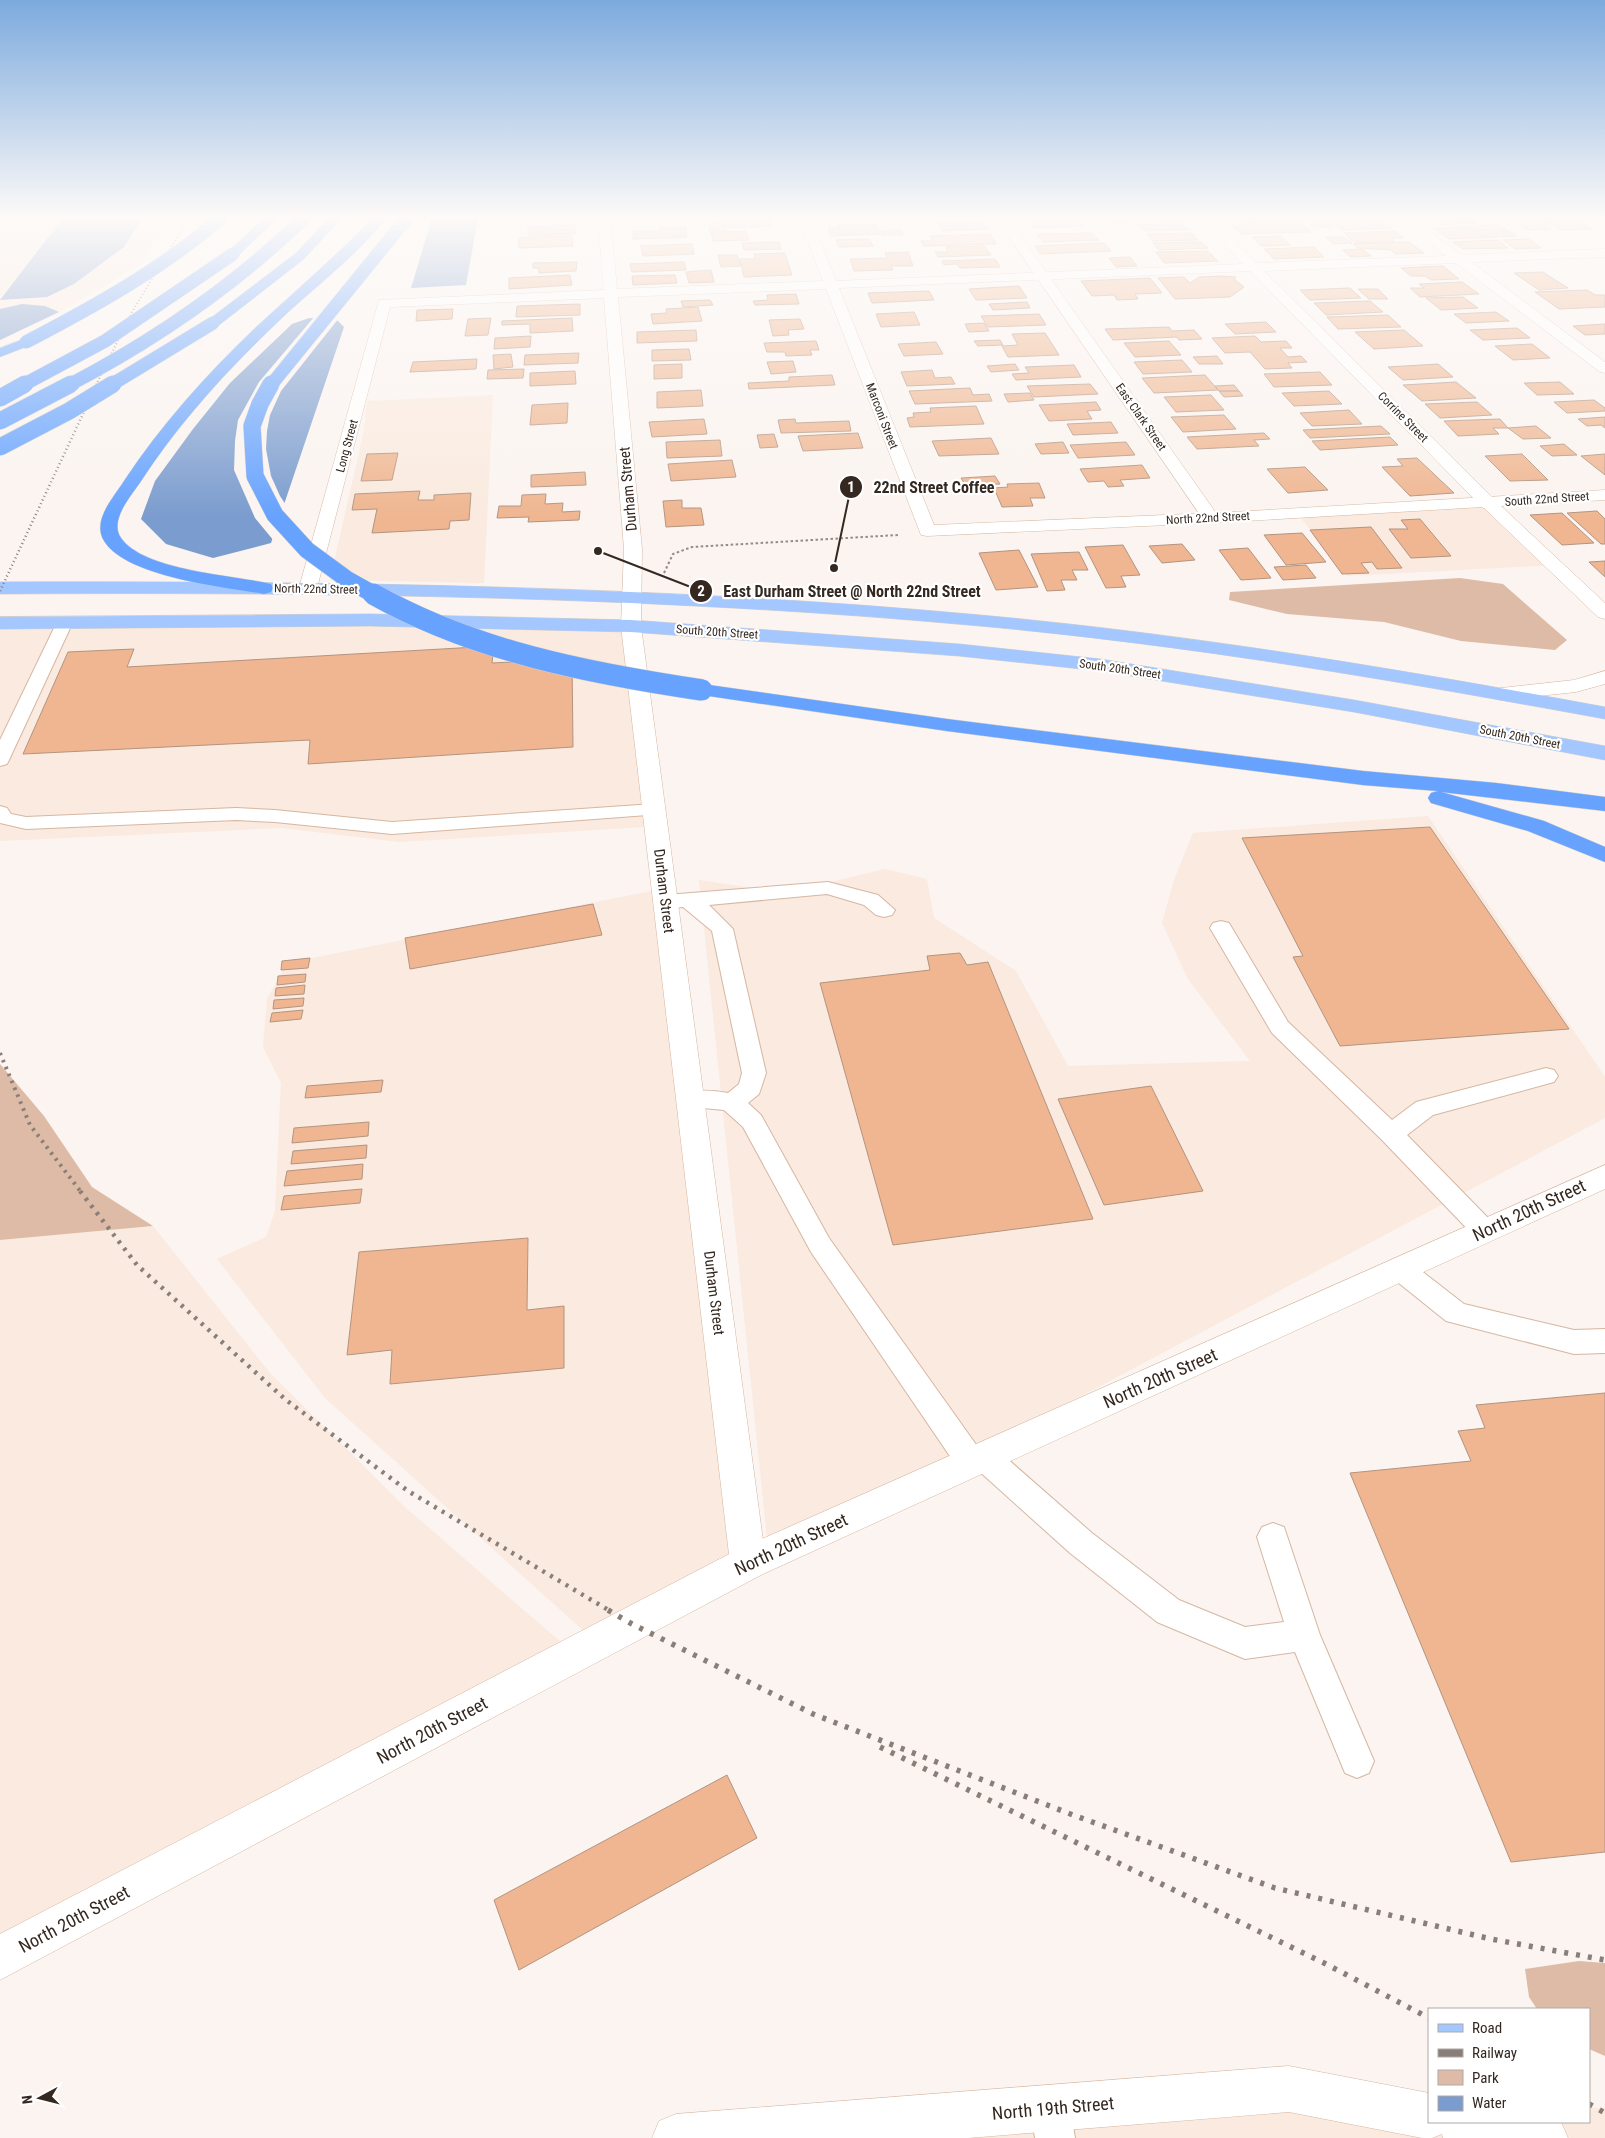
<svg xmlns="http://www.w3.org/2000/svg" width="1605" height="2138" viewBox="0 0 1605 2138" font-family="'Roboto Condensed',sans-serif">
<style>
.built{fill:#faeadf}
.green{fill:#debba6}
.water{fill:#7b9cce}
.pier{fill:#fbf4f0}
.building{fill:#efb691;stroke:#b39480}
.lines{fill:none;stroke-linecap:round;stroke-linejoin:round}
.service-casing{stroke:#d6b6a1;stroke-width:2}
.minor-casing{stroke:#d6b6a1;stroke-width:1}
.tertiary-casing{stroke:#d6b6a1;stroke-width:1}
.primary-casing{stroke:#d2d0ce;stroke-width:1}
.motorway-casing{stroke:#d2d0ce;stroke-width:1}
.path{stroke:#948b85;stroke-width:2;stroke-dasharray:2.5 2.5;stroke-linecap:butt}
.service{fill:#fff;fill-rule:evenodd}
.minor{fill:#fff;fill-rule:evenodd}
.tertiary{fill:#fff;fill-rule:evenodd}
.primary{fill:#a3c7fe;fill-rule:evenodd}
.motorway{fill:#66a2fe;fill-rule:evenodd}
.rail-far4{stroke:#897f79;stroke-width:2;stroke-dasharray:1 2.5;stroke-linecap:butt}
.rail-far3{stroke:#897f79;stroke-width:2.5;stroke-dasharray:1 3;stroke-linecap:butt}
.rail-far2{stroke:#897f79;stroke-width:4;stroke-dasharray:2.5 5;stroke-linecap:butt}
.rail-far1{stroke:#897f79;stroke-width:4.5;stroke-dasharray:3 6;stroke-linecap:butt}
.rail{stroke:#897f79;stroke-width:5.5;stroke-dasharray:4 8;stroke-linecap:butt}
.motorway-bridge-far2-casing{stroke:#d2d0ce;stroke-width:14;stroke-linecap:butt}
.motorway-bridge-far1-casing{stroke:#d2d0ce;stroke-width:18;stroke-linecap:butt}
.motorway-bridge-casing{stroke:#d2d0ce;stroke-width:22;stroke-linecap:butt}
.motorway-bridge-far2{stroke:#66a2fe;stroke-width:13}
.motorway-bridge-far1{stroke:#66a2fe;stroke-width:17}
.motorway-bridge{stroke:#66a2fe;stroke-width:21}
.labels{text-anchor:middle;dominant-baseline:central;stroke-width:4.5;stroke-linejoin:round;paint-order:stroke}
.far-street-label{font-size:12px;fill:#342820;stroke:#fff}
.street-label{font-size:15px;fill:#342820;stroke:#fff}
.near-street-label{font-size:18px;fill:#342820;stroke:#fff}
.leader{fill:none;stroke:#342820;stroke-width:2}
.callout-dot{fill:#342820;stroke:#fff;stroke-width:2}
.mark-label{font-size:15px;text-anchor:middle;font-weight:bold;fill:#fff}
.callout-label{font-size:16px;text-anchor:middle;font-weight:bold;fill:#342820;stroke:#fff;stroke-width:4.5;stroke-linejoin:round;paint-order:stroke}
</style>
<rect width="100%" height="100%" fill="#fbf4f0"/>
<path class="built" d="M0 218H169L141 264 67 308 0 341Z
M493 395 484 583 330 580 364 430 367 401Z
M1488 502 1555 565 1347 576 1297 513Z
M0 622 320 625 642 631 662 826 399 842 282 828 0 841Z
M1428 816 1605 1077V1118L1087 1393 768 1548 699 880 785 893 885 869 927 879 934 918 1016 971 1068 1066 1250 1061 1188 979 1162 923 1174 880 1193 833Z
M672 887 734 1562 596 1642 325 1398 217 1259 266 1237 275 1211 281 1083 263 1047 267 999 287 963Z
M153 1226 270 1373 406 1508 571 1651 0 1943V1240Z
M1589 2108H1605V2138H896L1286 2112 1429 2110V2122H1589Z"/>
<path class="green" d="M1460 578 1503 584 1567 640 1555 650 1461 641 1384 622 1287 614 1229 600 1230 592Z
M0 1064 44 1116 92 1187 153 1226 0 1240Z
M1579 1961 1605 1963V2056L1589 2049V2009H1537L1529 1997 1525 1969Z"/>
<path class="water" d="M63 218H142L124 247 74 284 47 297 0 300Z
M432 218H478L466 285 411 288Z
M22 304 45 306 59 312 0 340V309Z
M309 318 336 319 344 327 271 543 213 558 166 544 141 519 155 481 193 429 230 383 292 324Z"/>
<path class="pier" d="M315 316 339 318 281 391 270 415 267 431 266 449 271 476 280 496 286 505 274 541 255 518 234 470 235 441 238 420 259 382Z"/>
<path class="building" d="M769 218 773 226 727 228 724 219Z
M1077 218 1084 226 1034 228 1028 220Z
M1108 218H1176L1179 221 1113 223Z
M1225 218H1260L1262 219 1228 221Z
M1379 218 1392 228 1341 230 1330 220Z
M1432 218H1469L1477 223 1441 225Z
M1509 218H1535L1539 221 1546 220 1542 218H1575L1593 229 1561 230 1551 224H1545L1552 229 1527 230Z
M1325 219 1334 227H1315L1307 220Z
M1298 220 1311 232 1241 234 1233 226H1245L1240 222Z
M724 222 726 231 710 232 708 223Z
M983 222 988 229 942 231 938 223Z
M1182 223 1189 230 1145 231 1138 225Z
M876 224 880 234 830 236 828 228H839L838 225Z
M575 225 576 234 528 236V227Z
M1499 225 1516 236 1449 239 1433 228Z
M659 227H686L687 237 633 239V231H660Z
M901 230 903 235H882L880 231Z
M746 231 749 240 713 241 711 232Z
M1396 231 1404 238H1391L1395 242 1356 243 1344 233Z
M1092 233 1099 240 1043 242 1037 234Z
M1192 233 1198 240 1153 241 1147 234Z
M990 234 996 244 924 246 921 241H933L930 236Z
M572 236 573 246 519 248V238Z
M1280 236 1290 245 1262 246 1252 237Z
M1326 237H1344L1352 243 1333 244Z
M869 239 873 246 839 247 836 240Z
M1529 239 1541 248 1515 249 1503 240Z
M1498 240 1508 248 1463 249 1453 242Z
M779 242 781 249 744 250 742 243Z
M1201 242 1208 248 1159 250 1153 243Z
M1409 242 1424 253 1395 254 1391 250 1358 248 1353 244Z
M1104 243 1111 251 1041 254 1035 246Z
M692 244 694 254 643 256 641 246Z
M984 246 991 255 938 257 935 252H948L946 247Z
M1314 247 1324 257 1274 259 1264 249Z
M1362 249 1371 256 1351 257 1343 250Z
M1208 251 1218 261 1164 263 1156 252Z
M908 252 913 266H891L893 270 854 271 850 259 887 258 885 253Z
M785 253 792 275 744 277 740 259H755L754 254Z
M718 255H737L741 266 721 267Z
M1130 257 1137 266 1116 267 1109 258Z
M995 259 1000 267 960 268 957 264 944 265 942 261Z
M577 262 576 271 539 273V268H533V263Z
M684 262 686 270 632 272 630 264Z
M1443 266 1459 279 1431 280 1425 276H1411L1401 268Z
M711 270 714 282 689 283 686 272Z
M1543 272 1568 288 1539 290 1514 273Z
M570 275 572 285 509 289V278Z
M675 275 677 283 633 285 632 276Z
M1221 276 1236 277 1234 279 1244 287 1230 297 1175 299 1158 278 1184 277 1190 283 1199 277Z
M1150 278 1162 293 1135 294 1138 299 1117 300 1114 295 1092 296 1081 281Z
M1462 282 1479 294 1420 297 1410 288H1424L1419 284Z
M1019 286 1027 298 976 300 969 289Z
M1350 288 1361 298 1310 300 1300 290Z
M1358 289H1378L1388 299H1369Z
M1587 290 1595 295H1605V307L1559 309 1535 292Z
M929 291 934 300 872 303 868 293Z
M796 294 799 304 755 305 753 301 768 300 767 295Z
M1463 297 1478 308 1441 310 1426 298Z
M710 300 713 305 683 307 681 301Z
M1370 301 1383 312 1326 315 1314 303Z
M1027 302 1030 308 993 310 989 304Z
M580 304V315L516 317 517 306Z
M698 307 702 321 653 324 651 314 667 313 666 309Z
M453 309 452 319 416 321 417 310Z
M914 312 920 325 881 327 876 314Z
M1496 312 1509 321 1466 323 1454 314Z
M1039 314 1046 325 988 327 981 316Z
M1388 315 1401 327 1338 329 1327 317Z
M491 318 488 335 465 336 468 319Z
M572 318 573 331 530 333V324L502 325V321Z
M800 319 804 329 788 330 789 335 773 336 769 320Z
M1266 322 1276 332 1235 334 1225 324Z
M984 323 989 331 969 332 965 324Z
M1605 324V334L1585 335 1573 326Z
M1169 327 1172 331 1194 330 1202 339 1179 340 1177 337 1113 340 1105 329Z
M1517 328 1530 338 1483 340 1470 330Z
M696 330 697 341 637 343V332Z
M1404 330 1423 346 1374 349 1355 332Z
M1045 333 1059 355 1008 357 1002 346 1018 345 1012 334Z
M531 336 530 347 494 349 495 338Z
M1255 336 1261 342 1286 341 1292 348H1280L1288 357 1301 356 1307 362 1288 363 1292 368 1265 369 1250 352 1225 353 1212 338Z
M1000 340 1003 345 978 346 974 341Z
M816 341 819 350H810L812 355 786 356 785 352H767L764 343Z
M1169 341 1181 355 1135 357 1124 343Z
M936 342 943 354 904 356 898 344Z
M1532 344 1550 358 1513 360 1495 346Z
M689 349 691 360 652 361V350Z
M579 353 578 363 524 365 525 355Z
M511 354 513 367 494 369 493 355Z
M1217 356 1223 364H1199L1193 357Z
M477 359 476 369 410 372 413 362Z
M1182 360 1192 372 1143 374 1134 362Z
M793 361 796 372 771 374 767 362Z
M682 364V378L654 379V365Z
M1015 364 1019 370 991 372 987 366Z
M1438 364 1453 377 1403 380 1388 367Z
M1074 365 1081 377 1016 380 1012 374 1029 373 1025 367Z
M524 369 523 378 487 379 488 370Z
M932 370 935 378 951 377 955 384 907 386 901 372Z
M575 371 576 384 530 386V373Z
M1320 372 1332 385 1274 387 1264 374Z
M832 375 835 385 749 389 748 383 789 381V377Z
M1205 375 1218 390 1154 393 1142 378Z
M1456 382 1476 398 1422 401 1403 385Z
M1560 382 1574 394 1537 395 1524 383Z
M1090 384 1098 394 1034 397 1027 386Z
M1234 385 1239 391H1219L1215 386Z
M970 388 973 395 989 394 992 401 915 404 909 391Z
M701 390 703 406 657 408V392Z
M1219 391H1239L1243 396 1224 397Z
M1329 391 1342 404 1294 406 1282 393Z
M1030 393 1034 400 1008 402 1004 394Z
M1211 395 1224 410 1176 412 1164 397Z
M1594 400 1605 408V411L1567 413 1554 402Z
M1096 402 1101 410 1087 411 1092 419 1049 421 1039 405Z
M1477 402 1492 415 1440 418 1425 404Z
M568 403 567 423 530 425 532 405Z
M976 406 984 424 910 427 907 418 914 417 913 413 931 412 930 408Z
M1349 410 1362 424 1312 426 1300 413Z
M1224 415 1236 429 1183 432 1171 417Z
M1605 417V428L1601 425 1587 426 1578 419Z
M704 419 707 434 652 437 649 422Z
M795 419 796 423 849 421 851 431 781 433 778 420Z
M1500 419 1508 428H1493L1499 434 1458 436 1444 421Z
M1111 422 1118 433 1073 435 1067 424Z
M1381 426 1390 434 1310 438 1303 430Z
M1536 426 1551 438 1523 439 1508 428Z
M858 433 863 448 803 451 798 436Z
M1264 433 1270 439 1254 440 1259 446 1197 449 1187 437Z
M774 434 778 447 760 448 757 435Z
M1390 437 1398 445 1320 450 1312 441Z
M991 438 999 454 939 456 932 441Z
M720 440 722 456 667 458 666 442Z
M1063 442 1069 453 1041 454 1035 444Z
M1126 442 1135 455 1078 458 1070 445Z
M1564 444 1577 455 1552 456 1540 446Z
M398 453 392 480 361 481 367 454Z
M1522 454 1548 480 1510 481 1485 456Z
M1605 454V475L1581 456Z
M1417 458 1454 493 1410 496 1382 467 1403 466 1397 459Z
M732 460 736 477 671 481 668 464Z
M1142 465 1150 478 1120 480 1124 486 1108 487 1104 481 1088 482 1080 469Z
M1305 467 1328 490 1288 493 1267 469Z
M585 472 586 485 531 487V475Z
M995 476 1000 484 966 486 961 478Z
M1039 483 1045 498H1030L1033 506 1002 507 994 488 1008 487 1007 484Z
M420 491 418 500H434V495L471 493 469 520 450 521 449 529 372 533 377 509 352 510 355 494Z
M546 494 545 504 563 503 562 512 580 511 579 520 528 522 529 517 497 518 499 506H521L522 495Z
M682 500V508H701L704 525 666 527 663 501Z
M1597 511 1605 519V544H1601L1567 513Z
M1562 513 1594 543 1562 545 1530 515Z
M1420 519 1451 556 1411 558 1389 529H1408L1401 520Z
M1371 527 1402 568 1377 569 1372 562 1361 563 1369 573 1342 574 1310 530Z
M1302 533 1326 562 1286 565 1264 535Z
M1182 544 1195 560 1162 563 1149 546Z
M1123 545 1140 575 1121 576 1126 587 1106 588 1085 547Z
M1248 548 1271 578 1241 580 1219 550Z
M1019 550 1038 587 996 590 979 553Z
M1079 552 1088 570H1072L1077 580H1061L1065 590 1047 591 1031 554Z
M1605 561V577L1589 562Z
M1306 565 1316 578 1283 580 1274 567Z
M494 646 492 663 572 659 573 747 308 764 310 740 23 754 68 652 134 649 127 667Z
M1430 827 1569 1029 1340 1046 1293 957 1303 956 1242 838Z
M593 904 602 935 410 969 405 938Z
M960 953 967 965 988 962 1093 1219 893 1245 820 983 930 970 927 956Z
M310 958 308 968 281 970 282 961Z
M306 974 305 982 277 985 278 976Z
M305 985 304 994 275 996 276 988Z
M304 998 303 1006 273 1009 274 1000Z
M303 1010 301 1019 270 1022 272 1013Z
M383 1080 381 1092 305 1098 307 1086Z
M1151 1086 1203 1191 1104 1205 1058 1099Z
M369 1122 368 1136 292 1143 294 1128Z
M367 1145 366 1158 291 1164 293 1151Z
M363 1164 362 1179 284 1186 287 1171Z
M362 1189 360 1203 281 1210 284 1196Z
M528 1238 527 1310 564 1306V1368L390 1384 392 1350 347 1355 359 1252Z
M1605 1393V1852L1511 1862 1350 1473 1471 1461 1458 1431 1485 1428 1476 1405Z
M727 1775 757 1838 519 1970 494 1900Z"/>
<g class="lines">
<g class="service-casing">
<path id="service" d="M64 619 70 620 72 624 9 760 7 764 0 766V740L56 624 58 620Z
M654 804 661 806 664 810 661 814 392 834 275 822 236 820 26 829 0 823V806L7 808 11 814 26 817 236 808 275 810 392 822Z
M828 882 878 895 895 910 892 915 884 917 876 915 864 905 827 894 709 905 733 929 766 1073 759 1094 748 1103 761 1115 829 1238 977 1446 984 1444 995 1448 1092 1533 1179 1600 1245 1627 1284 1622 1257 1537 1262 1527 1273 1523 1284 1527 1320 1635 1374 1761 1369 1773 1357 1778 1345 1773 1295 1652 1245 1659 1157 1622 1070 1553 980 1472 971 1475 960 1471 811 1252 743 1127 724 1110 681 1106 678 1100 681 1094C697 1089 712 1090 728 1093L739 1084 742 1073 712 931 683 907 666 909 659 907 655 902 659 897 666 895Z
M1221 921 1229 923 1288 1022 1392 1120 1416 1102 1546 1068 1554 1070 1558 1076 1554 1082 1433 1115 1407 1135 1494 1224 1498 1231 1494 1238 1485 1241 1476 1238 1382 1140 1272 1033 1210 928 1213 923Z
M1400 1258 1410 1262 1464 1304 1574 1330 1605 1329V1353L1574 1354 1446 1321 1390 1276 1387 1269 1390 1262Z
M1050 2088 1064 2094 1070 2108 1075 2138H1035L1030 2108 1036 2094Z"/>
</g>
<g class="minor-casing">
<path id="minor" d="M598 218H610L617 289 823 281 799 218H811L836 281 1243 264 1198 218H1211L1256 263 1446 256 1398 218H1412L1461 255 1605 249V257L1471 262 1605 362V373L1600 372 1456 263 1264 271 1495 500 1498 504 1495 508H1483L1250 271 839 288 934 525 1211 513 1217 514 1220 518 1217 522 1211 523 927 536 921 535 826 289 618 297 642 549 641 626 766 1563 761 1575 748 1580 735 1575 730 1563 621 626 624 549 604 298 390 307 317 588 315 592H301L299 588 379 300 604 290Z
M1289 2066 1429 2093V2122H1561L1568 2138H1443L1442 2134 1432 2138H1422L1289 2112 968 2138H652L659 2121 676 2114Z"/>
</g>
<g class="tertiary-casing">
<path id="tertiary" d="M996 218H1008L1216 513 1605 490V500L1501 506 1605 603V619L1598 617 1483 507 1211 523 1205 522Z
M1605 671V684L1576 692 1501 700 1494 698 1491 694 1494 690 1501 688 1574 680Z
M1605 1165V1189L761 1575 0 1980V1934L735 1551Z"/>
</g>
<g class="primary-casing">
<path id="primary" d="M0 582C327 581 654 585 980 615 1190 634 1398 669 1605 707V719C1398 681 1190 645 980 626 654 596 327 592 0 594Z
M370 614 631 620 959 644 1100 659 1354 700 1605 746V760L1354 712 1100 671 959 656 631 632 370 626 0 629V617Z"/>
</g>
<g class="motorway-casing">
<path id="motorway" d="M264 218H277L237 257H229L227 254 229 251Z
M329 218H342L304 259 218 326H208L206 323 208 320 296 253Z
M373 218H386C360 253 315 287 282 318 229 368 179 422 139 484 130 497 109 521 121 538 144 571 233 575 271 584L273 588 271 592 264 594C225 587 123 577 103 539 93 519 114 497 124 481 161 425 206 375 254 329 294 292 335 257 373 218Z
M26 338 33 342 31 345 0 357V348Z
M702 684 947 719 1363 771 1496 783 1605 797V811L1441 792 1544 821 1605 847V862L1528 831 1431 803 1428 798 1431 793 1438 791 1363 785 947 731 695 694 692 690 695 686Z"/>
</g>
<path class="path" d="M664 573 673 554 692 547 898 535"/>
<use href="#service" class="service"/>
<use href="#minor" class="minor"/>
<use href="#tertiary" class="tertiary"/>
<use href="#primary" class="primary"/>
<use href="#motorway" class="motorway"/>
<path class="rail-far4" d="M96 385 132 312 189 218"/>
<path class="rail-far3" d="M0 591 97 384"/>
<path class="rail-far2" d="M0 1053 30 1125 81 1192"/>
<path class="rail-far1" d="M80 1191 137 1265 286 1400 408 1491 610 1611"/>
<path class="rail" d="M608 1610 632 1624 813 1714 1073 1815 1275 1888 1491 1939 1605 1960
M880 1747 1326 1964 1429 2018
M1589 2104 1605 2113"/>
<g class="motorway-bridge-far2-casing">
<path id="motorway-bridge-far2" d="M26 342C95 306 162 269 221 218
M23 385 105 341 233 254
M69 385C155 340 234 286 304 218
M111 385 213 323
M271 385 407 218"/>
</g>
<g class="motorway-bridge-far1-casing">
<path id="motorway-bridge-far1" d="M271 384 260 404 252 426 255 476 275 515 307 550 348 580 375 595
M0 398 25 384
M0 421 71 384
M0 447 69 411 113 384"/>
</g>
<g class="motorway-bridge-casing">
<path id="motorway-bridge" d="M373 594C474 651 588 673 702 690"/>
</g>
<use href="#motorway-bridge-far2" class="motorway-bridge-far2"/>
<use href="#motorway-bridge-far1" class="motorway-bridge-far1"/>
<use href="#motorway-bridge" class="motorway-bridge"/>
</g>
<linearGradient id="sky" x2="0" y2="1"><stop stop-color="#7caade"/><stop offset="0.42" stop-color="#fdfaf8"/><stop offset="1" stop-color="#fdfaf8" stop-opacity="0"/></linearGradient>
<rect width="1605" height="517" fill="url(#sky)"/>
<g class="labels">
<g class="far-street-label">
<text transform="translate(882 416) rotate(69)">Marconi Street</text>
<text transform="translate(1141 417) rotate(55)">East Clark Street</text>
<text transform="translate(1403 417) rotate(45)">Corrine Street</text>
<text transform="translate(347 446) rotate(-75)">Long Street</text>
<text transform="translate(1547 499) rotate(-4)">South 22nd Street</text>
<text transform="translate(1208 518) rotate(-3)">North 22nd Street</text>
<text transform="translate(316 589) rotate(1)">North 22nd Street</text>
<text transform="translate(717 632) rotate(4)">South 20th Street</text>
<text transform="translate(1120 669) rotate(8)">South 20th Street</text>
<text transform="translate(1520 737) rotate(11)">South 20th Street</text>
</g>
<g class="street-label">
<text transform="translate(628 489) rotate(-95)">Durham Street</text>
<text transform="translate(664 891) rotate(83)">Durham Street</text>
<text transform="translate(714 1293) rotate(83)">Durham Street</text>
</g>
<g class="near-street-label">
<text transform="translate(1529 1210) rotate(-25)">North 20th Street</text>
<text transform="translate(1160 1378) rotate(-24)">North 20th Street</text>
<text transform="translate(791 1544) rotate(-25)">North 20th Street</text>
<text transform="translate(432 1730) rotate(-28)">North 20th Street</text>
<text transform="translate(74 1919) rotate(-28)">North 20th Street</text>
<text transform="translate(1053 2108) rotate(-5)">North 19th Street</text>
</g>
</g>
<path class="leader" d="M834 568L851 487M598 551L701 591"/>
<g class="callout-dot">
<circle cx="834" cy="568" r="5"/>
<circle cx="598" cy="551" r="5"/>
<circle cx="851" cy="487" r="12"/>
<circle cx="701" cy="591" r="12"/>
</g>
<g class="mark-label">
<text x="851" y="492">1</text>
<text x="701" y="596">2</text>
</g>
<g class="callout-label">
<text x="934" y="493">22nd Street Coffee</text>
<text x="852" y="597">East Durham Street @ North 22nd Street</text>
</g>
<rect x="1428" y="2008" width="162" height="115" fill="#ffffff" stroke="#aea9a6"/>
<rect x="1438" y="2024" width="25" height="8" fill="#a3c7fe" stroke="#aea9a6"/>
<text x="1472" y="2033" font-size="15" fill="#342820">Road</text>
<rect x="1438" y="2049" width="25" height="8" fill="#897f79" stroke="#aea9a6"/>
<text x="1472" y="2058" font-size="15" fill="#342820">Railway</text>
<rect x="1438" y="2070" width="25" height="15" fill="#debba6" stroke="#aea9a6"/>
<text x="1472" y="2083" font-size="15" fill="#342820">Park</text>
<rect x="1438" y="2096" width="25" height="15" fill="#7b9cce" stroke="#aea9a6"/>
<text x="1472" y="2108" font-size="15" fill="#342820">Water</text>
<g transform="translate(40 2098) rotate(263)" stroke="#ffffff" stroke-width="4" paint-order="stroke">
<path d="M0-4L9 19L0 12L-9 19Z" fill="#342820"/>
<text y="-8" font-size="14" font-weight="bold" text-anchor="middle" fill="#342820">N</text>
</g>
</svg>
